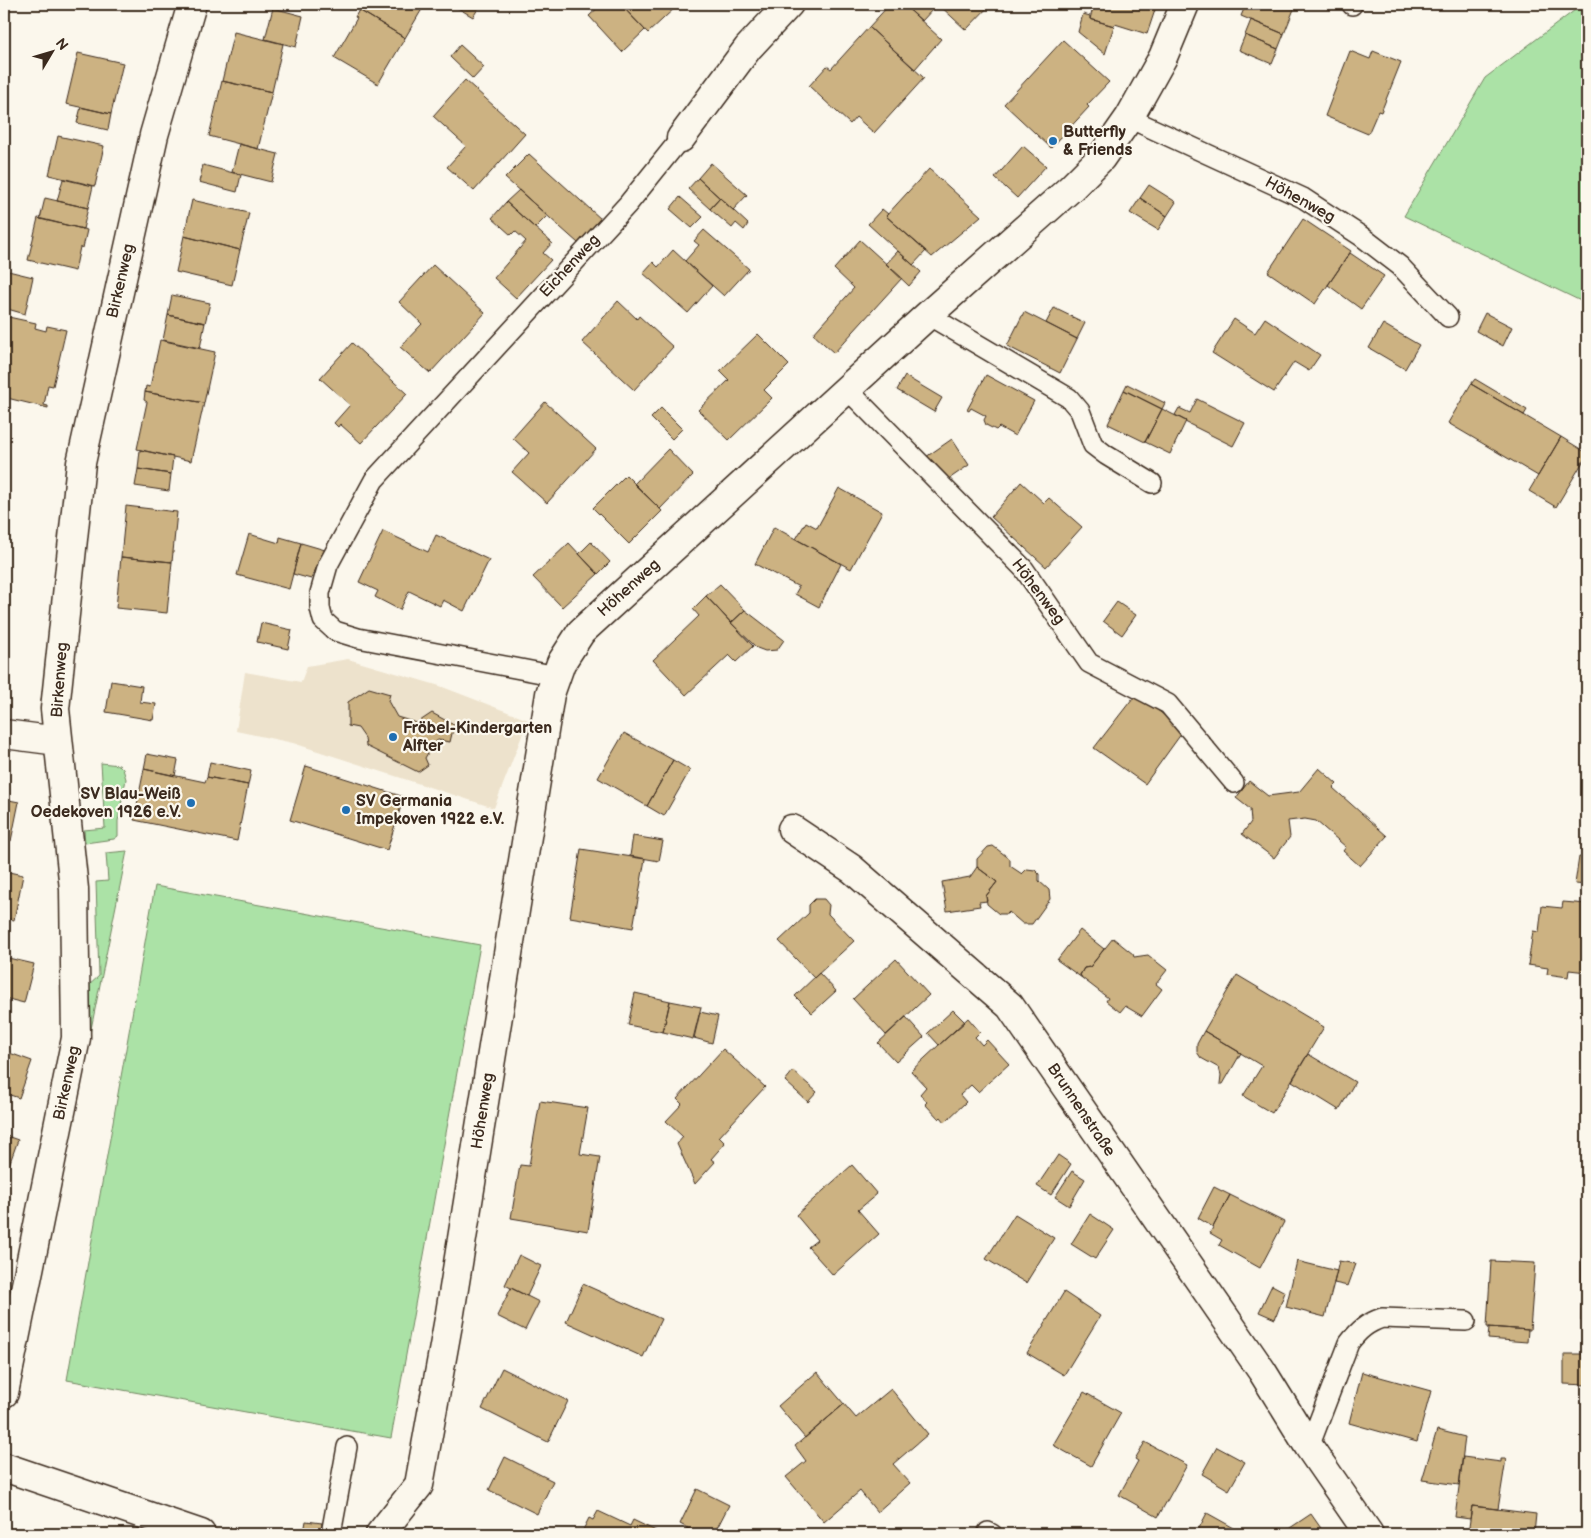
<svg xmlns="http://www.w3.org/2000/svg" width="1591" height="1538" viewBox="0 0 1591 1538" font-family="'Balsamiq Sans',sans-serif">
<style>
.built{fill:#ede2cc}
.green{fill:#abe2a6;stroke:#738662}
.building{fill:#ccb282;stroke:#3b2a1e}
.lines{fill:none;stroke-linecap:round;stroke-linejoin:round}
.service-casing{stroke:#3b2a1e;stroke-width:22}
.minor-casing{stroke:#3b2a1e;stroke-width:31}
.service{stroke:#fbf7ec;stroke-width:19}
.minor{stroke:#fbf7ec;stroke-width:28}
.poi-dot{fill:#1f6fb2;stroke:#fbf7ec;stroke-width:2}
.labels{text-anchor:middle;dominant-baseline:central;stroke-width:4.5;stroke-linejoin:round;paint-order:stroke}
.poi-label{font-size:16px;font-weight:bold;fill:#3b2a1e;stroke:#fbf7ec;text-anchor:start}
.street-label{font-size:16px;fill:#3b2a1e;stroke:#fbf7ec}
</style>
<rect width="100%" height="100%" fill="#fbf7ec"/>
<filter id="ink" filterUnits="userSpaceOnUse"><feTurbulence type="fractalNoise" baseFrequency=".02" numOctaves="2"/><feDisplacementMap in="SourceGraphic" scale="10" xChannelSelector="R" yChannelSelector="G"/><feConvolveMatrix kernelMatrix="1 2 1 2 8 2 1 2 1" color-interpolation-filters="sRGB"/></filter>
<g filter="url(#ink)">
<path class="built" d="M348 659 440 686 528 720 494 808 293 743 236 731 245 672 301 682 307 666Z"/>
<path class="green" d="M1583 4H1587V304L1404 216 1485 78Z
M101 763 119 765 123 769 126 779 118 821V836L114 839 85 843 84 830 105 828Z
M127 851 89 1039 87 987 99 976 96 882 108 881 106 853Z
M155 886 480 945 391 1438 67 1380Z"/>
<path class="building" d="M362 4 365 6 366 4H425L405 38 359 10Z
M451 4H481L473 17Z
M602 4H620L645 30 622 52 589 16Z
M620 4H679L648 33Z
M890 4H903L941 39 915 69 869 27Z
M903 4H927L933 9 922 21Z
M938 4H991L966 30Z
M1094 4H1157L1147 34 1115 24 1114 26 1090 19Z
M1246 4H1296L1284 34 1241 16Z
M273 8 303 16 296 47 265 39Z
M359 10 405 38 378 84 334 58 357 18 355 17Z
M1083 14 1090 16V19L1114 26 1105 54 1078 32Z
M1251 20 1284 34 1278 49 1245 35Z
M869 27 924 78 874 133 856 117 850 124 809 86 827 66 831 69Z
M234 32 283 44 272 92 222 81Z
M1245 35 1278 49 1272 64 1239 50Z
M1063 40 1109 82 1087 105 1089 107 1051 148 1004 104Z
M460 45 484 67 473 79 450 57Z
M1350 51 1370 59 1373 51 1401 62 1381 112 1378 111 1368 134 1325 116Z
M78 53 123 63 111 114 66 104Z
M465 80 525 134 474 191 447 167 466 146 433 116Z
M222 81 272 92 258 149 209 136Z
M81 107 111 114 108 130 77 123Z
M58 136 104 146 95 186 49 175Z
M239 144 278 154 271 182 232 172Z
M1023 146 1046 166 1017 198 995 178Z
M529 154 601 219 578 243 505 178Z
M711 163 747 195 733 210 698 178Z
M203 165 241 175 237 192 199 182Z
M929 169 981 216 932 257 886 216Z
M698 178 720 198 710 209 688 189Z
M63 179 93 186 88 208 57 201Z
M1149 185 1176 202 1167 216 1140 198Z
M519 190 547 216 535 228 506 202Z
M680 197 703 217 692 228 670 209Z
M45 198 88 208 83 229 40 219Z
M720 198 748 224 744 230 736 223 732 228 710 209Z
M1140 198 1167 216 1158 230 1130 213Z
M192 200 249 213 240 250 184 236Z
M506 202 552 243 543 253 551 260 516 298 494 278 526 241 515 231 511 235 492 218Z
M882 209 888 214 886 216 926 251 913 265 868 224Z
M38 218 87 230 83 248 80 247 75 271 28 260Z
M1303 219 1351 251 1315 304 1268 272Z
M704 230 749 269 724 296 685 261 699 245 694 241Z
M184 236 240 250 232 285 176 272Z
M860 240 902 278 834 353 813 334 854 288 834 269Z
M673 250 712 286 688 313 643 273 653 262 658 267Z
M898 251 921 272 909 286 886 264Z
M1350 253 1384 276 1361 309 1328 285Z
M433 265 485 313 430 373 400 347 422 324 399 302Z
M4 270 33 277 25 314 4 308Z
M172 295 210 303 205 323 168 315Z
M618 301 637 319 639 316 673 347 634 390 582 342Z
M1054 308 1085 323 1077 339 1046 323Z
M1024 312 1077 339 1060 373 1007 346Z
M1485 313 1512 327 1503 346 1476 331Z
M168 315 205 323 200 348 163 340Z
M4 316 36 323 35 328 46 331 47 326 66 330 53 386 48 385 44 405 48 406V408L7 398 6 402 4 401Z
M1265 318 1320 355 1309 371 1294 362 1274 392 1212 353 1234 319 1255 333Z
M1383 324 1419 345 1405 369 1369 348Z
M758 334 789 365 764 390 772 398 729 440 698 410 729 380 720 371Z
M160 340 215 352 204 403 145 392 146 386 150 387Z
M352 343 407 394 361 443 340 424 338 427 334 423 350 405 320 378Z
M986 375 1034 401 1015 436 999 427 996 430 986 425 984 420 986 416 971 408 969 411 967 410Z
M905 376 942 398 934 412 897 390Z
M1475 379 1527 410 1524 415 1471 384Z
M1127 384 1165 403 1162 409 1124 390Z
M1471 384 1561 437 1538 476 1448 423Z
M1124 390 1162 409 1145 442 1108 424Z
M145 392 204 403 191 461 137 449 147 402 144 400Z
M1197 399 1245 423 1233 446 1185 422 1186 421 1175 415 1179 408 1190 413Z
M545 402 596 449 547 503 512 472 529 453 513 438Z
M661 408 682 429 672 439 651 418Z
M1162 409 1186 421 1170 454 1145 442Z
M1561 437 1587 453V455L1556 507 1529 491Z
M952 439 969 465 943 483 926 457Z
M668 449 693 475 660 509 634 484Z
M140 450 173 457 171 474 138 469Z
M138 469 171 474 169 491 135 486Z
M626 475 662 511 629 544 593 508Z
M1021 482 1044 503 1049 498 1082 527 1046 567 991 517Z
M839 488 882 512 851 569 796 539 806 522 817 528Z
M126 506 177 512 172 562 121 557Z
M774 527 841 564 819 607 795 594 799 587 755 564Z
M383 531 428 552 436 535 489 560 464 611 443 600 440 606 409 591 400 610 375 597 378 591 359 582Z
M249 534 279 543 280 537 301 543 289 589 237 575Z
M591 542 610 562 598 574 579 554Z
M301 543 325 550 311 579 293 574Z
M569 543 598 574 562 607 533 577Z
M121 557 172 562 167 613 116 608Z
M720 584 745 610 731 623 706 596Z
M706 596 753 646 736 662 729 655 686 695 653 660 699 616 693 609Z
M1117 602 1136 615 1122 635 1103 621Z
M745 610 784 640 777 650 765 651 757 648 731 623Z
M261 623 292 630 288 649 257 642Z
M111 681 142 686 140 702 156 704 153 720 106 712Z
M369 688 390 694 388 701 397 717 417 723 432 713 454 725 450 742 438 740 433 744 425 758 428 765 418 772 366 746 365 738 358 728 348 726V702Z
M1136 694 1184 730 1145 784 1094 748Z
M624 733 673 760 647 806 598 778Z
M147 754 178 760 175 776 144 769Z
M673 760 690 770 664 816 647 806Z
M210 762 251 771 248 785 207 777Z
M306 766 404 797 387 850 290 820Z
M1319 768 1337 784 1333 788 1387 836 1360 866 1343 851 1346 847 1316 821 1305 819 1288 821 1290 837 1274 858 1242 834 1251 822 1250 809 1236 798 1249 781 1268 796 1299 792Z
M144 769 205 782 207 777 248 785 237 841 134 820Z
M4 799 19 802 11 841 4 840Z
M633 836 663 841 659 861 630 856Z
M993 846 1010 859V866L1022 874 1027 869 1035 870 1039 874V881L1049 890 1050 899 1032 924H1023L1009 912 1007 914H999L987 904 986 896 997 882 977 867V859L988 847Z
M581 849 645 859 633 928 570 917Z
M1579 857 1587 858V885L1575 884Z
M977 867 997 882 986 896 987 901 979 902 980 906 947 911 942 882 970 877Z
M4 871 23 875 14 920 4 918Z
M815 899H824L829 905 828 914 854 941 814 978 779 941 809 913V905Z
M1563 902 1587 904V972L1569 970 1568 977 1547 974 1548 968 1528 965 1533 931 1539 932 1542 906 1562 908Z
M1080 930 1104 949 1090 967 1084 968 1080 975 1082 978 1057 960Z
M1113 938 1133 954 1134 957 1148 955 1167 970 1156 984 1162 989 1142 1016 1125 1006 1120 1012 1106 1001 1108 998 1082 978 1080 975 1084 968 1090 967Z
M4 957 34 964 24 1003 4 998Z
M896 959 929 995 886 1035 853 999Z
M819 973 836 991 812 1013 795 996Z
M1237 975 1324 1027 1272 1113 1243 1096 1262 1066 1204 1031Z
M635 993 670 1001 663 1032 628 1025Z
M670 1001 701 1007 693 1039 663 1032Z
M953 1010 965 1022 939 1045 928 1033Z
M700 1012 718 1016 712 1043 694 1038Z
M906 1017 924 1037 896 1062 878 1043Z
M968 1018 980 1032 975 1037 982 1045 987 1040 1009 1064 978 1092 971 1085 960 1095 966 1102 945 1122 941 1117 939 1119 925 1104 927 1102 920 1094 926 1087 911 1071Z
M1204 1031 1241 1053 1223 1084H1220L1221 1075 1219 1068 1201 1058 1197 1052V1044Z
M723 1049 765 1087 719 1137 725 1143 711 1159 715 1162 695 1184 677 1144 683 1137 666 1121 682 1104 677 1099Z
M4 1051 32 1061 19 1098 4 1093Z
M1308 1054 1355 1082 1339 1110 1292 1081Z
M793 1071 817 1092 808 1102 785 1081Z
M540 1101 588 1108 580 1154 600 1157 588 1231 511 1218 520 1165 529 1166Z
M4 1135 18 1140 4 1179Z
M1058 1155 1071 1164 1051 1195 1037 1186Z
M852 1165 877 1194 858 1210 879 1234 833 1275 808 1247 817 1240 796 1215Z
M1072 1171 1085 1179 1069 1206 1055 1197Z
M1214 1187 1230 1195 1213 1227 1198 1218Z
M1230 1195 1284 1222 1260 1268 1219 1245 1222 1240 1210 1233Z
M4 1213 10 1215 4 1230Z
M1015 1214 1054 1238 1026 1283 986 1259Z
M1090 1214 1114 1230 1095 1259 1071 1244Z
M1582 1247H1587V1321H1581Z
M519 1255 541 1266 527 1296 505 1285Z
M1297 1261 1337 1271 1325 1317 1286 1307Z
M1339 1261 1356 1264 1348 1286 1334 1283Z
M1491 1261 1535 1263 1530 1330 1487 1327Z
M583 1284 661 1319 643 1357 566 1322Z
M1272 1285 1285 1292 1275 1319 1259 1312Z
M511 1288 539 1302 525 1330 497 1316Z
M1064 1292 1100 1316 1064 1375 1027 1353Z
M1489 1327 1528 1330 1527 1342 1488 1339Z
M1564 1354H1587V1385L1564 1384Z
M502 1368 568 1401 548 1442 482 1409Z
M817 1372 844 1404 805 1438 778 1406Z
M1362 1372 1431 1391 1417 1442 1349 1423Z
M891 1389 928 1434 893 1464 910 1483 877 1512 860 1491 824 1522 786 1477 806 1461 795 1446 844 1404 856 1418Z
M1084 1392 1121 1413 1091 1466 1053 1445Z
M1437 1430 1465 1437 1459 1485 1422 1480Z
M1145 1442 1187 1465 1158 1517 1119 1495 1138 1461 1135 1459Z
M1217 1447 1245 1462 1229 1490 1202 1474Z
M505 1457 553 1481 537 1514 489 1490Z
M1463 1457 1501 1462V1459H1506L1498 1509 1472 1506 1470 1519 1455 1517Z
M697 1489 729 1505 714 1534H699L680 1524Z
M1472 1506 1536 1514 1534 1534H1468Z
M598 1511 630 1526 633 1520 658 1532 657 1534H581L589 1518 593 1520Z
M1207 1513 1234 1528 1230 1534H1196Z
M1311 1514 1325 1534H1281Z
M306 1521 322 1523 321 1534 304 1532Z
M687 1528 699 1534H685Z
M4 1532 47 1534H4Z"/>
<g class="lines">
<g class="service-casing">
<path id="service" d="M1352 5V4
M1129 118 1303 198 1361 236 1400 266 1448 317
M928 315 1069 398 1080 411 1093 445 1106 455 1152 483
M847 389 1024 569 1089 663 1168 704 1234 783
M557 676 358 638 335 631 323 620 320 608V593L328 565 374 480 628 204 681 138
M1309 1447 1349 1343C1359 1330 1367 1323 1382 1318L1466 1321
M988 1532 992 1534
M331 1534 347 1447"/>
</g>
<g class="minor-casing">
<path id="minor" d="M681 138 748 48 789 4
M4 734 58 741
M792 829 852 869 1010 1006 1262 1371 1309 1447 1369 1534
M4 1393 76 1038 74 889 55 709 81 463 154 135 192 4
M4 1467 201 1534
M380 1534 419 1485 450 1313 550 694 561 663 581 632 928 315 1071 188 1101 158 1129 118 1163 57 1185 4"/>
</g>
<use href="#service" class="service"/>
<use href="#minor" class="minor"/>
</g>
</g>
<g class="poi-dot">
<circle cx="1053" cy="141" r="5"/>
<circle cx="393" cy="737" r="5"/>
<circle cx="191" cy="803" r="5"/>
<circle cx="346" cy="810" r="5"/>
</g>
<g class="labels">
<g class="poi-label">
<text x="1063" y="132">Butterfly<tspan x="1063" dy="18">&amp; Friends</tspan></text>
<text x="403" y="728">Fröbel-Kindergarten<tspan x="403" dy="18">Alfter</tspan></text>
<text x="181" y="794" text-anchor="end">SV Blau-Weiß<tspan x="181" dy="18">Oedekoven 1926 e.V.</tspan></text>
<text x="356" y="801">SV Germania<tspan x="356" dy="18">Impekoven 1922 e.V.</tspan></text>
</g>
<g class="street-label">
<text transform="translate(1300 200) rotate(29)">Höhenweg</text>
<text transform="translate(570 266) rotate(-47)">Eichenweg</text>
<text transform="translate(121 281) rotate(-77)">Birkenweg</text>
<text transform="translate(629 588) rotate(-42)">Höhenweg</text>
<text transform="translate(1038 592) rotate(53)">Höhenweg</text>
<text transform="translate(60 680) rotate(-86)">Birkenweg</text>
<text transform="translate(67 1083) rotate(-78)">Birkenweg</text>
<text transform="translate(1081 1110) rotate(56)">Brunnenstraße</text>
<text transform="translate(483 1111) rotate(-81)">Höhenweg</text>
</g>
</g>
<rect width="1591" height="1538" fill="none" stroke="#fbf7ec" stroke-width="20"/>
<rect x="10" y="10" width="1571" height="1518" fill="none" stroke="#3b2a1e" stroke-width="2" filter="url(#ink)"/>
<g transform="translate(52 52) rotate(52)" stroke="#fbf7ec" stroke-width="4" paint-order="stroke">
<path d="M0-4L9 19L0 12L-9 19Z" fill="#3b2a1e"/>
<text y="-8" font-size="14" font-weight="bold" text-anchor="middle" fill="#3b2a1e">N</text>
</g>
</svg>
